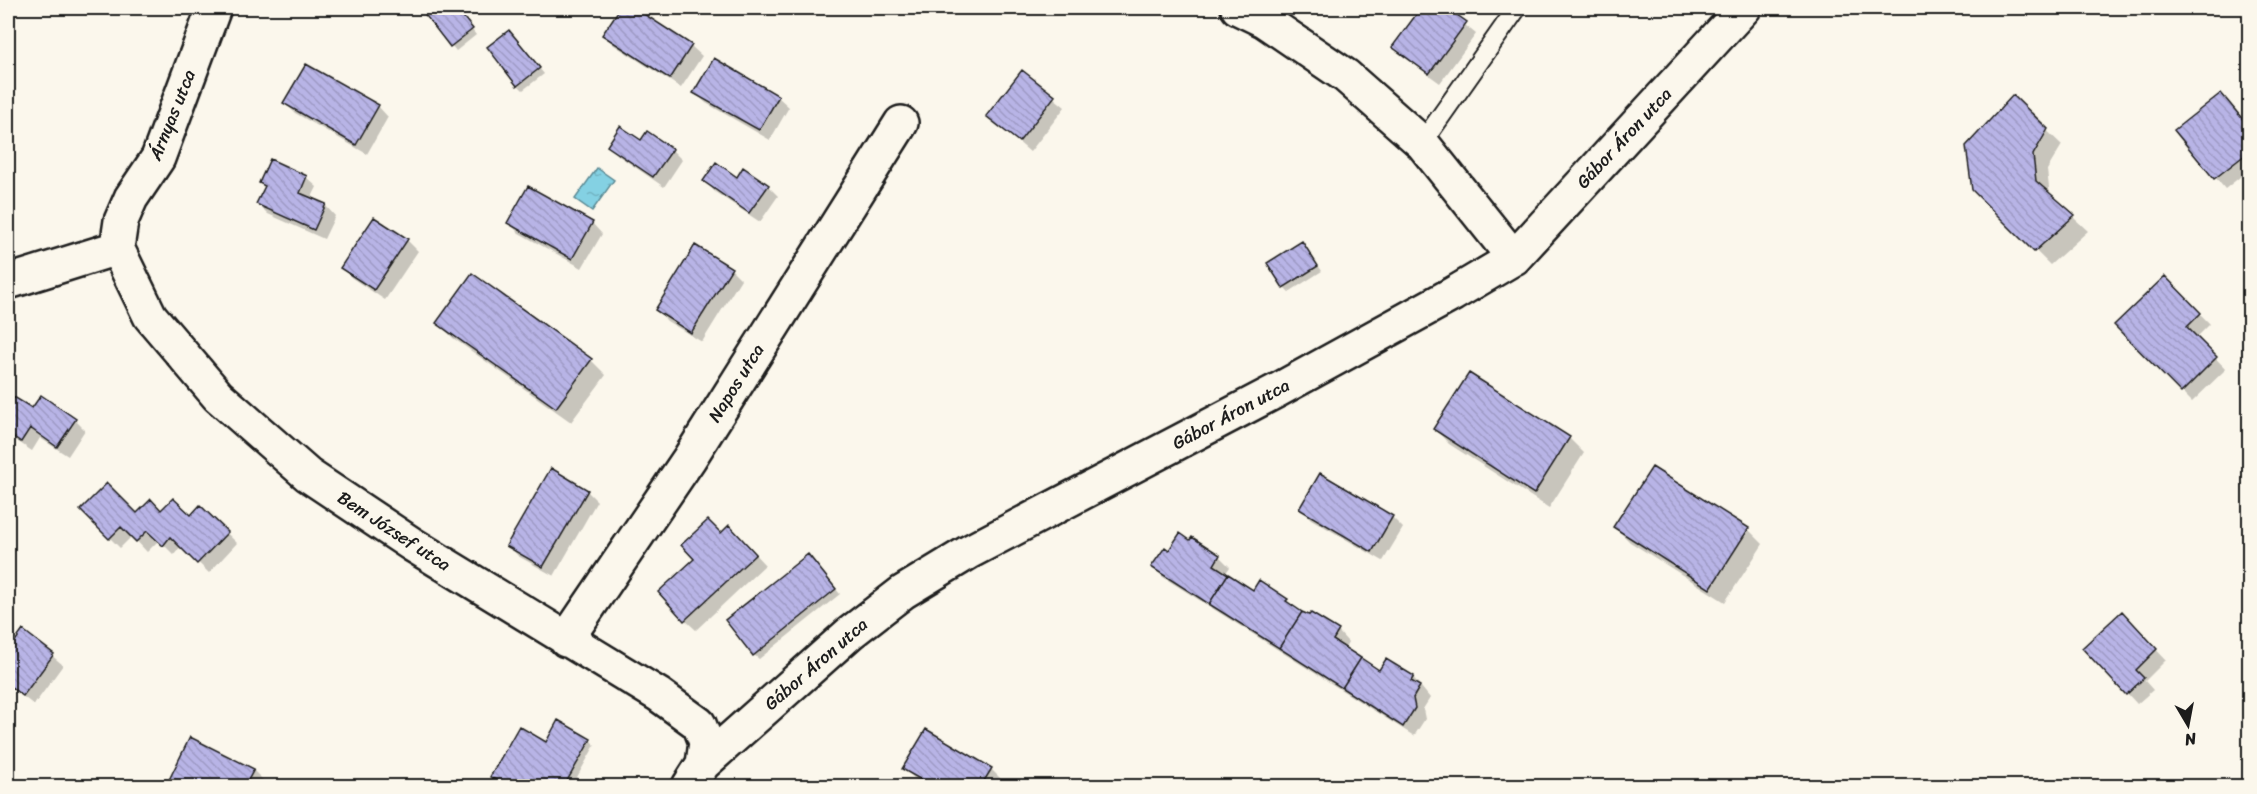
<svg xmlns="http://www.w3.org/2000/svg" width="2257" height="794" viewBox="0 0 2257 794" font-family="Sriracha,sans-serif">
<style>
.water{fill:url(#water-ripples);stroke:#5a8993;stroke-width:1.5}
.shadow{fill:#0003}
.building{fill:url(#building-back-hatch);stroke:#1c1c1c;stroke-width:1.5}
.lines{fill:none;stroke-linecap:round;stroke-linejoin:round}
.lane-casing{stroke:#1c1c1c;stroke-width:22}
.street-casing{stroke:#1c1c1c;stroke-width:38}
.lane{stroke:#fbf7ec;stroke-width:18}
.street{stroke:#fbf7ec;stroke-width:33}
.labels{text-anchor:middle;dominant-baseline:central;stroke-width:6;stroke-linejoin:round;paint-order:stroke}
.street-label{font-size:18px;fill:#1c1c1c;stroke:#fbf7ec}
</style>
<defs>
<pattern id="water-ripples" width="26" height="14" patternUnits="userSpaceOnUse" patternTransform="scale(1.5)"><rect width="26" height="14" fill="#84d1e3"/><path d="M2 4q2-2 4 0t4 0M15 11q2-2 4 0t4 0" fill="none" stroke="#71b3c2"/></pattern>
<pattern id="building-back-hatch" width="6" height="6" patternUnits="userSpaceOnUse" patternTransform="scale(1.5)"><rect width="6" height="6" fill="#b8b4e6"/><path d="M-1 5l2 2M0 0l6 6M5-1l2 2" fill="none" stroke="#9e9ac5"/></pattern>
</defs>
<rect width="100%" height="100%" fill="#fbf7ec"/>
<filter id="ink" filterUnits="userSpaceOnUse"><feTurbulence type="fractalNoise" baseFrequency=".0167" numOctaves="2"/><feDisplacementMap in="SourceGraphic" scale="12" xChannelSelector="R" yChannelSelector="G"/><feConvolveMatrix kernelMatrix="1 2 1 2 8 2 1 2 1" color-interpolation-filters="sRGB"/></filter>
<g filter="url(#ink)">
<path class="water" d="M597 168 614 180 592 211 575 199Z"/>
<path class="shadow" d="M423 8H455L476 35 456 51 422 9Z
M622 8H632L691 46 702 56 681 88 614 45 604 35Z
M1423 8H1444L1476 34 1440 83 1404 57 1394 47Z
M514 37 544 74 523 90 518 85Z
M1022 72 1065 107 1030 152 988 116Z
M695 93 778 97 789 107 770 140 706 103Z
M2013 98 2062 145 2047 170 2050 196 2088 231 2050 265 1973 189Z
M285 103 378 106 388 117 367 154 295 113Z
M2250 128V169L2225 189 2176 130Z
M641 142 672 150 682 160 664 187 619 156 609 145Z
M306 177 317 187 311 199 325 205 335 216 324 239 268 214 258 204 265 188 260 183Z
M737 179 768 186 778 196 760 222 715 192 705 181Z
M374 219 407 240 418 251 385 300 352 278 342 268Z
M509 223H592L602 234 582 268 519 233Z
M1302 243 1322 271 1289 292 1284 287Z
M731 269 741 279 702 342 667 321 657 310Z
M2165 278 2210 324 2196 338 2226 369 2192 402 2116 325Z
M438 323 591 360 606 375 571 422 453 338Z
M15 399 32 410 75 420 85 430 68 456 40 438 32 451 14 439 8 448V409Z
M1435 429 1569 438 1584 453 1549 508 1449 444Z
M1320 475 1392 517 1403 528 1383 561 1311 519 1301 509Z
M587 491 597 501 554 576 518 556 508 545Z
M200 507 237 543 209 573 181 546 174 555 159 540 147 552 132 536 120 548 82 510 191 517Z
M1615 527 1748 529 1763 544 1725 602 1630 542Z
M721 535 739 537 765 565 696 630 685 620Z
M1193 539 1219 556 1230 567 1225 574 1253 592 1287 600 1297 610 1338 631 1348 642 1344 649 1380 672 1387 661 1413 677 1430 698 1423 709 1425 719 1414 736 1163 577 1153 567 1170 552Z
M813 561 840 594 759 659 754 655Z
M2132 624 2166 660 2145 681 2153 690 2137 704 2085 648Z
M24 632 63 665 34 705 8 685V654Z
M191 739 253 770 263 780 260 786H168Z
M590 740 595 745 572 786H574H503L492 776 546 744Z
M904 769H991L1002 780 997 786H927L915 779Z"/>
<path class="building" d="M420 8H456L473 29 450 47Z
M620 8H635L692 45 670 79 602 35Z
M1421 8H1447L1467 22 1429 74 1392 47Z
M509 30 540 68 517 86 487 47Z
M714 58 779 96 759 130 693 93Z
M306 64 379 105 356 145 283 103Z
M1022 70 1055 96 1019 142 986 116Z
M2221 93 2250 128V151L2214 179 2174 130Z
M2013 95 2048 129 2033 155 2036 181 2075 215 2034 252 1972 190 1966 146Z
M620 126 641 140 647 131 673 149 653 177 607 146Z
M270 159 307 176 300 193 326 204 314 230 256 204 265 186 259 183Z
M716 162 737 177 743 167 769 185 749 213 703 181Z
M528 186 593 222 572 259 507 223Z
M374 217 408 239 374 290 340 268Z
M1302 241 1318 266 1283 288 1267 263Z
M695 245 732 268 691 333 655 310Z
M472 273 592 359 556 408 436 323Z
M2165 276 2201 313 2187 327 2217 357 2181 393 2114 325Z
M1469 373 1570 437 1534 494 1433 429Z
M41 395 76 419 57 447 30 428 21 442 8 433V407L14 397 32 408Z
M1652 467 1749 528 1710 589 1613 527Z
M551 468 588 490 543 567 506 546Z
M1320 473 1393 516 1372 552 1299 509Z
M107 483 137 513 151 499 161 510 173 498 191 515 200 505 228 532 197 564 170 537 163 546 147 531 136 542 121 527 109 539 80 510Z
M708 520 721 533 729 525 756 554 684 621 658 592 694 559 681 545Z
M1180 533 1190 540 1192 537 1220 555 1214 565 1228 574 1209 604 1151 567 1165 547 1169 550Z
M808 554 836 589 753 656 725 620Z
M1228 574 1253 590 1259 580 1288 599 1286 601 1302 612 1279 648 1209 604Z
M2122 611 2157 649 2136 670 2144 678 2126 695 2082 648Z
M1302 612 1309 615 1311 613 1339 630 1333 640 1361 658 1342 688 1279 648Z
M23 630 54 654 23 696 8 685V651Z
M1361 658 1379 670 1386 659 1414 676 1411 681 1420 686 1413 698 1415 708 1403 727 1342 688Z
M558 720 591 739 567 781 577 786H501L503 784 490 777 519 726 546 742Z
M926 729 992 768 981 786H932L902 769Z
M190 737 254 769 245 786H166Z"/>
<g class="lines">
<g class="lane-casing">
<path id="lane" d="M1422 143 1517 8"/>
</g>
<g class="street-casing">
<path id="street" d="M1238 8 1265 21 1346 76 1422 143 1514 258
M117 248 150 316 218 396 268 440 308 475 413 545 659 695 699 724 706 742 703 764
M117 248 121 221 131 198 158 158 214 8
M8 282 117 248
M566 640 689 459 901 123
M689 786 703 764 850 633 903 592 969 552 1278 390 1453 294 1514 258 1744 8"/>
</g>
<use href="#lane" class="lane"/>
<use href="#street" class="street"/>
</g>
</g>
<g class="labels">
<g class="street-label">
<text transform="translate(172 115) rotate(-68)">Árnyas utca</text>
<text transform="translate(1624 138) rotate(-47)">Gábor Áron utca</text>
<text transform="translate(736 383) rotate(-58)">Napos utca</text>
<text transform="translate(1231 414) rotate(-28)">Gábor Áron utca</text>
<text transform="translate(394 531) rotate(33)">Bem József utca</text>
<text transform="translate(816 664) rotate(-41)">Gábor Áron utca</text>
</g>
</g>
<rect width="2257" height="794" fill="none" stroke="#fbf7ec" stroke-width="30"/>
<rect x="15" y="15" width="2227" height="764" fill="none" stroke="#1c1c1c" stroke-width="2" filter="url(#ink)"/>
<g transform="translate(2188 725) rotate(170)" stroke="#fbf7ec" stroke-width="4.5" paint-order="stroke">
<path d="M0-4.5L10 22L0 15L-10 22Z" fill="#1c1c1c"/>
<text y="-9" font-size="16" font-weight="bold" text-anchor="middle" fill="#1c1c1c">N</text>
</g>
</svg>
